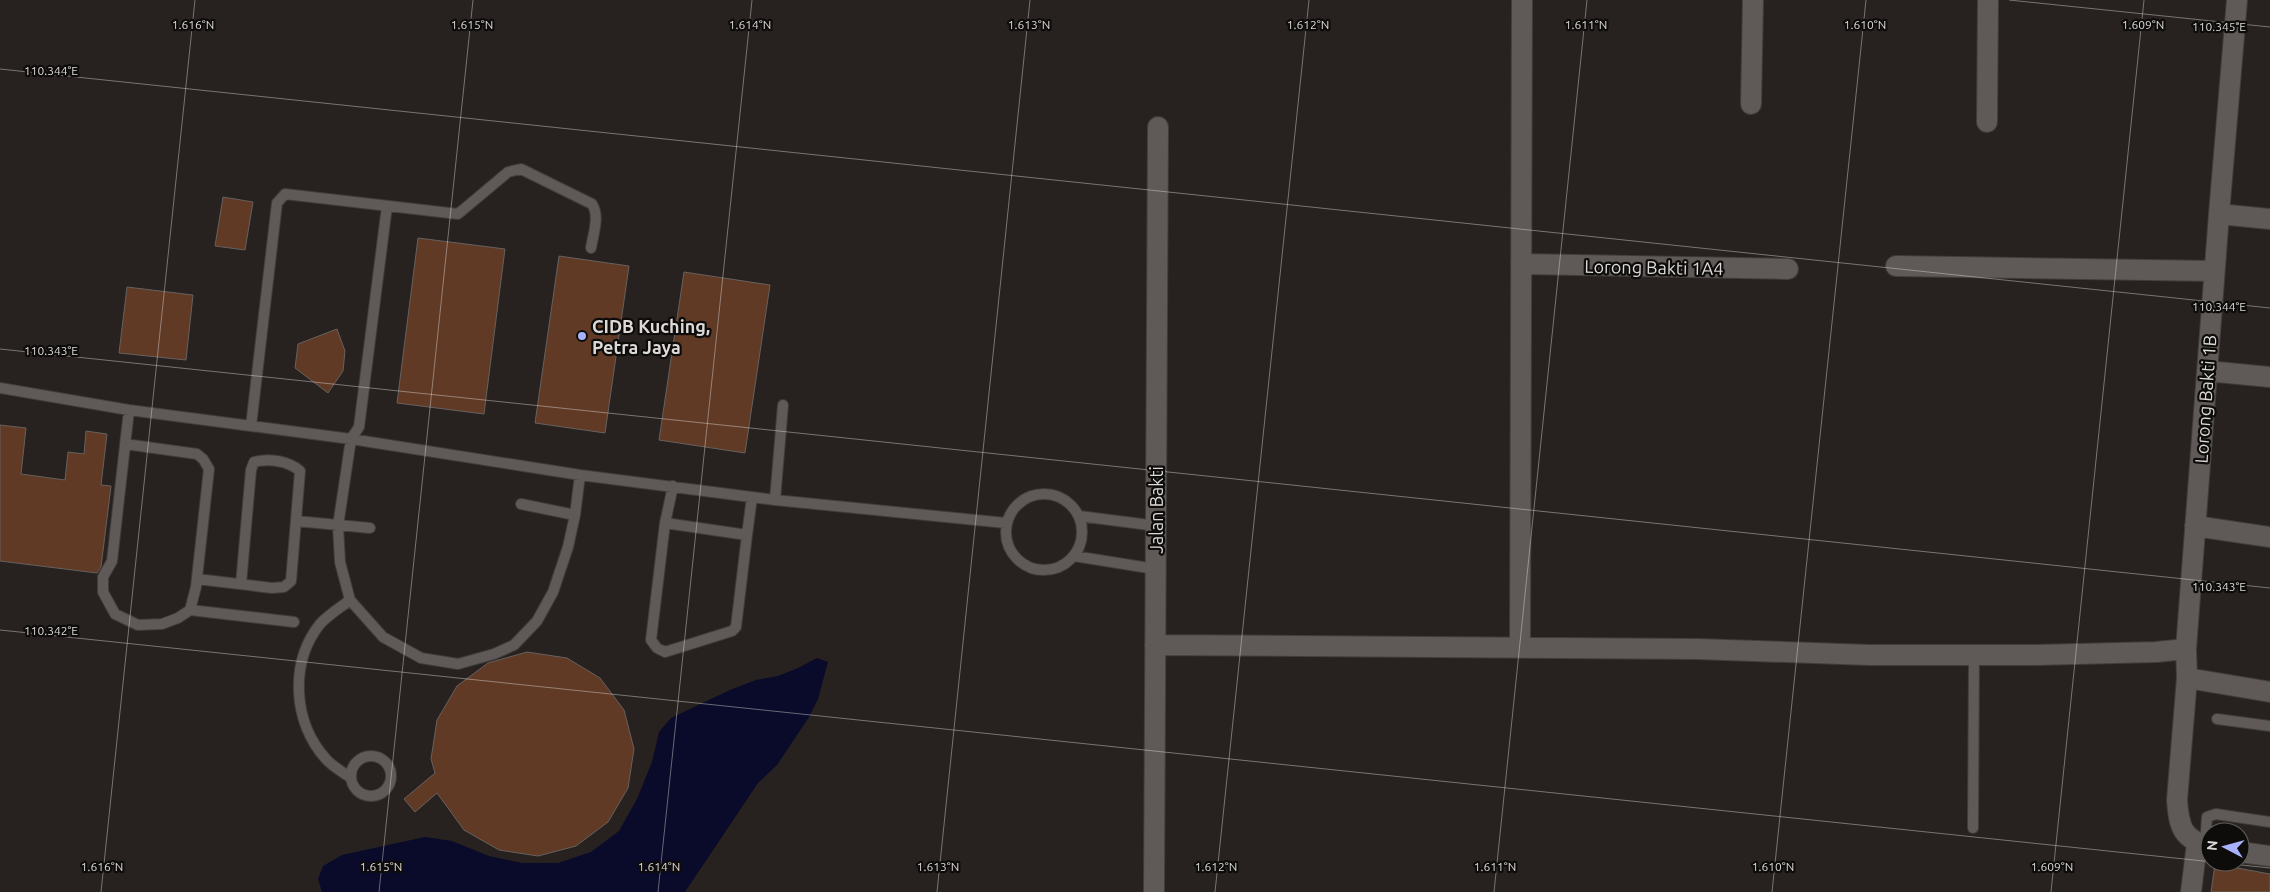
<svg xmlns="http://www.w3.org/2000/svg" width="2270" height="892" viewBox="0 0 2270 892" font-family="Ubuntu,sans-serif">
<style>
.water{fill:#0a0a2a}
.building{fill:#613a26;stroke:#66615e}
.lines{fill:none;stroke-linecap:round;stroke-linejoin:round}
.service-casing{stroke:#413d3b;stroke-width:12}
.minor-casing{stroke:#413d3b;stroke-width:22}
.service{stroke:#5f5a57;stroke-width:10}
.minor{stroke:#5f5a57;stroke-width:20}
.ticks{fill:none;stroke:#dcd9d7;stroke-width:1;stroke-opacity:0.45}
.poi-dot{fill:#a7b1fc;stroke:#0e0c0b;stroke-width:2}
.labels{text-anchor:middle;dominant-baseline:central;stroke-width:4.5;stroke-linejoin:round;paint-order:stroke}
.street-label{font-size:18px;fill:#dcd9d7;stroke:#0e0c0b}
.poi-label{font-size:18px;font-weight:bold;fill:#dcd9d7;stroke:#0e0c0b;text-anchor:start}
.ticks-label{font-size:12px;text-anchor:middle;fill:#dcd9d7;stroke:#0e0c0b;stroke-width:4.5;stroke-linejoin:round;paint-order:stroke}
</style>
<rect width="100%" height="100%" fill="#272220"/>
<path class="water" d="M817 658 828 662 818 699 809 717 777 765 758 783 685 892H322L318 879 323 866 342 855 425 837 452 841 489 856 522 863H558L591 852 619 831 637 799 652 762 659 732 671 718 730 690 756 680 778 676 798 668Z"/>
<path class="building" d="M223 197 253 202 245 250 215 246Z
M418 238 505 249 484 414 397 403Z
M559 256 629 266 605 433 535 423Z
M684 272 770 285 745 453 659 440Z
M127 287 193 295 186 360 119 353Z
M337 329 345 351 343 371 328 393 295 368 298 344Z
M0 425 26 428 21 474 65 480 68 452 84 454 86 431 107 434 101 485 111 486 101 567 97 573 0 561Z
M527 652 567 658 600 678 624 710 634 749 628 788 608 822 576 846 538 856 499 850 464 830 437 793 415 812 404 799 435 773 431 759 437 720 457 686 488 663Z
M2215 864 2270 874V892H2211Z"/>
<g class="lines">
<g class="service-casing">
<path id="service" d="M0 388 129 410 351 439 580 475 775 500 1006 523
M251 426 277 203 285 194 458 214 508 172 521 169 592 204C600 216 593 235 591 248
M125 444 197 454 203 459 209 469 196 587 190 610 178 618 162 624 138 625 115 614 103 592V577L112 561 129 410
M1006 532a38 38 0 1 1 76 0a38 38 0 1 1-76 0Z
M775 500 783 405
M521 504 575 515 580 475
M1079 516 1157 526
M296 521 370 528
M665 523 651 640 657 648 665 652 732 631 736 627 747 535 665 523 673 486
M747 535 752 497
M1074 556 1155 569
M197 579 272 588 284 587 291 581 300 471C289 461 269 458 254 462L251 470 241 584
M350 600 383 637 421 658 458 664 494 654 514 645 537 621 553 592 568 547 575 515
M190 610 294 622
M2217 719 2270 726
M351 776a20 20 0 1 1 40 0a20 20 0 1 1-40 0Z
M351 778C343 772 333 767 326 759 293 723 289 663 320 624 328 615 341 607 350 600L340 562 338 526 351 439 359 427 387 206
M1973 828 1974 655
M2205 845 2207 817 2216 814 2270 822"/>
</g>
<g class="minor-casing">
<path id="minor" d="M1751 104 1753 0
M1987 122 1988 0
M2219 214 2270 219
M1521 264 1788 269
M1896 266 2214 271
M2207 371 2270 377
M2195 526 2270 537
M1155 645 1697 649 1870 655H2036L2156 652 2186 649
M1520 648 1522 0
M2187 678 2270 692
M2210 847C2182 839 2179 827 2177 800L2187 678 2186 649 2219 214 2237 0
M2240 852 2270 856
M1154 892 1158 127
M2191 892 2197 843"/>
</g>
<use href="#service" class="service"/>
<use href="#minor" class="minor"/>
</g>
<path class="ticks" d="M2009 0 2270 27M0 69 2270 308M0 349 2270 588M0 630 2270 868M101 892 195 0M379 892 473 0M658 892 752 0M937 892 1030 0M1215 892 1309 0M1494 892 1587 0M1772 892 1866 0M2051 892 2144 0"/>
<circle class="poi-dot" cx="582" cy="336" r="5"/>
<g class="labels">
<g class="street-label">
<text transform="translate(1654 267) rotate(1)">Lorong Bakti 1A4</text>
<text transform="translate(2205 399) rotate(-86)">Lorong Bakti 1B</text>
<text transform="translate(1156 510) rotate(-90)">Jalan Bakti</text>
</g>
<g class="poi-label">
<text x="592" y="326">CIDB Kuching,<tspan x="592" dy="21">Petra Jaya</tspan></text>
</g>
</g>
<g class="ticks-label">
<text x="193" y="29">1.616°N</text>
<text x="472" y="29">1.615°N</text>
<text x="750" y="29">1.614°N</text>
<text x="1029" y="29">1.613°N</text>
<text x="1308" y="29">1.612°N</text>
<text x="1586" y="29">1.611°N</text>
<text x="1865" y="29">1.610°N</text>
<text x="2143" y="29">1.609°N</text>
<text x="2219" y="31">110.345°E</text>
<text x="51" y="75">110.344°E</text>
<text x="2219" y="311">110.344°E</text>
<text x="51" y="355">110.343°E</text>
<text x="2219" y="591">110.343°E</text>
<text x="51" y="635">110.342°E</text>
<text x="102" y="871">1.616°N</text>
<text x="381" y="871">1.615°N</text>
<text x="659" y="871">1.614°N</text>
<text x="938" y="871">1.613°N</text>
<text x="1216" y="871">1.612°N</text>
<text x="1495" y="871">1.611°N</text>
<text x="1773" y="871">1.610°N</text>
<text x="2052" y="871">1.609°N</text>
</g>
<g transform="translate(2225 847) rotate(276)"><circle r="24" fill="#0e0c0b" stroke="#605e5d"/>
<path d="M0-4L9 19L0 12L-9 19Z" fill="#a7b1fc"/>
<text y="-8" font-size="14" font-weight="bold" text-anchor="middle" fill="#dcd9d7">N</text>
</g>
</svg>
